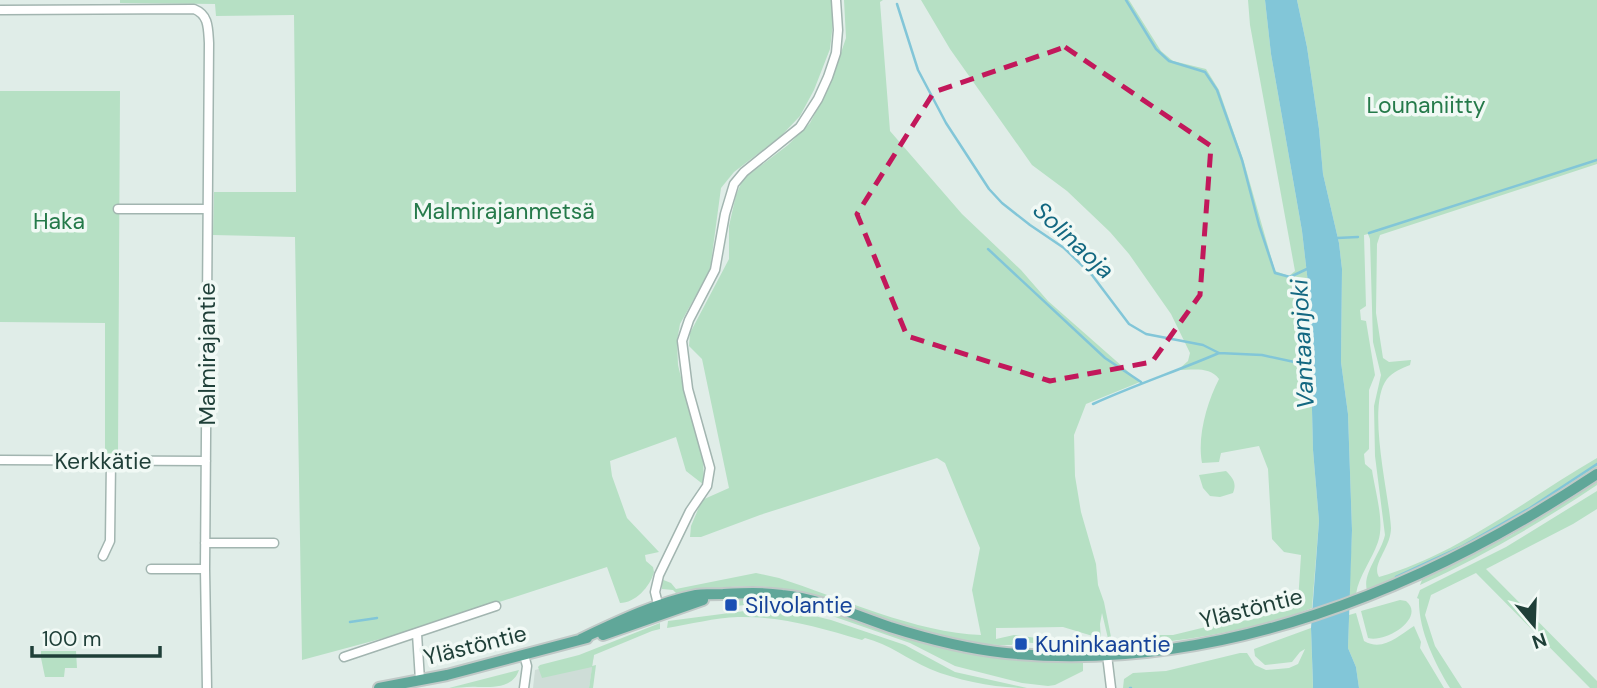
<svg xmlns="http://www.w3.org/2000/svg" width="1597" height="688" viewBox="0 0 1597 688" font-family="'DM Sans',sans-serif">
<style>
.built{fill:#ceddd7}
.green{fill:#b6e0c4;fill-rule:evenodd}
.water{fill:#82c6d8}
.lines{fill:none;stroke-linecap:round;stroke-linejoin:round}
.stream{stroke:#82c6d8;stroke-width:2.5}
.minor-casing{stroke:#a2b5b0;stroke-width:11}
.major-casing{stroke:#c0c9c7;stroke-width:14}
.minor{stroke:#fff;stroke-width:8}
.major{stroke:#60a799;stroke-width:10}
.marked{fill:none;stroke:#c2185b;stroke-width:5;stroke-dasharray:14 9;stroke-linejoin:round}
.transit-dot{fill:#1a4fb4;stroke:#f1f9f5;stroke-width:2.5}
.labels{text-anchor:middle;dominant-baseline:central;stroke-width:7;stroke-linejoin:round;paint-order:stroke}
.park-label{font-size:23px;fill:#257a4a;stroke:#f1f9f5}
.street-label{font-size:23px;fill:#1f3f38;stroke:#f1f9f5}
.transit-label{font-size:23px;fill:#164399;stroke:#f1f9f5;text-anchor:start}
.water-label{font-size:24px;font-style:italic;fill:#136881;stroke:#f1f9f5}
</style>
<rect width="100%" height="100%" fill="#e0ede8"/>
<path class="built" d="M594 655 589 688H533L535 670Z"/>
<path class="green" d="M120 0H831L833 23 830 49 814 90 800 116 781 136 734 172 721 188 710 270 680 324 677 341 678 365 689 411 703 453 704 485 686 471 676 437 610 461 612 476 627 518 659 552 645 555 646 561 653 567 654 572C650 587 635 603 620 603L607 567 410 631 302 660 295 237 213 235 214 192H296L294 15 216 16 215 4 120 3Z
M844 0H883L880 2 890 131 962 214 1021 270 1048 301 1140 382 1086 404 1074 435 1075 476 1081 512 1096 564 1098 585 1104 602 1112 642 1156 635H1173L1210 626 1248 620 1276 613 1298 602 1301 555 1284 552 1272 539 1268 469 1259 446 1221 453 1219 462 1202 463C1197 437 1207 402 1219 379 1210 366 1192 370 1178 370L1188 361 1190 353 1171 314 1129 254 1110 232 1067 191 1032 165 950 49 921 0H1129L1161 51 1173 61 1206 69 1219 90 1244 162 1275 271 1289 276 1295 271 1250 25 1248 0H1265L1271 54 1302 231 1308 283V350L1311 370 1313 450 1319 521 1312 608C1253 631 1174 643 1110 647L1102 613 1100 624 1101 641 1099 644 1061 646 1014 641 1012 645C928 648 852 598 769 587 739 584 708 589 679 596L673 590 662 589 661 579 671 583 676 589 756 573 779 578C840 598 917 633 981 635L972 590 980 548 945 463 937 458 760 515 701 537H690L691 526 702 500 729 488 702 359 689 346 690 333 729 259V226L736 195 743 179 788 145 810 123 830 85 846 38ZM1063 627 1096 637 1090 639H1044L1014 635 996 639V628Z
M1297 0H1597V164L1380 235 1377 244 1376 313 1383 358 1389 362 1411 360 1410 365C1402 368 1393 372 1387 379 1366 406 1389 493 1391 528 1391 548 1371 564 1379 577 1459 554 1526 499 1597 458V468C1544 503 1489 536 1432 562 1410 572 1389 583 1367 590 1362 574 1381 553 1385 535L1375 456 1374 406 1381 375 1373 342 1370 239 1368 234 1364 235 1366 306 1360 310 1361 320 1366 321 1375 375 1369 390V449L1364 454 1365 464 1372 470C1375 491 1385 522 1378 542 1372 560 1359 575 1356 594L1349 596 1352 530 1348 414 1341 362 1342 269 1339 243 1323 174 1319 129 1307 47Z
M0 91H120L118 454H105V323L0 322Z
M1226 471C1233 478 1237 483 1233 493L1220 497 1210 496 1203 488 1199 475Z
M1597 481V485C1540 523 1482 557 1420 585L1422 580 1511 535Z
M1597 491V509L1573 524 1486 569 1597 681V688H1590L1476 573 1431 595 1425 615 1435 646 1462 688H1450C1435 664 1418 629 1419 599L1417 598 1420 590 1506 547Z
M756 598 790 600 904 636 993 657 1083 663V671L1055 685 1048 686 1022 683 955 666 910 643 812 609 770 602 736 606V601Z
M1400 600 1406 601C1426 617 1387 643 1368 638L1361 611Z
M767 608 786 609 831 620 905 645 955 672 1027 688C996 688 959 681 930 669 907 659 889 644 865 638L862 640C821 628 782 616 738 617 715 618 690 624 667 628L668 621Z
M1356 613 1364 641C1383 652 1398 636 1414 626L1421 642 1420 648 1444 688H1359L1356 667 1348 648 1349 615Z
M660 623V629L652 631 594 655 592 666 596 665 593 688H589L592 667 542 678 538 667 540 665 579 655Z
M1311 628 1313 688H1123L1124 679 1133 673 1166 671 1240 653H1247L1255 665 1266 670 1289 668 1298 664 1305 649 1300 652 1292 662 1265 665 1255 656 1254 649Z
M41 651H76L77 668H65L64 677H45L41 658Z
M519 670C513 688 494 687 478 687 469 686 459 688 449 688Z"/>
<path class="water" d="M1265 0H1297L1307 47 1319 129 1323 174 1339 243 1342 269 1341 362 1348 414 1352 530 1348 648 1356 667 1359 688H1313V685L1311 628 1319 521 1313 450 1311 370 1308 350V283L1302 231 1271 54Z"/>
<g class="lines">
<path class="stream" d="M1126 0 1156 49 1169 61 1205 72 1217 90 1242 160 1259 225 1275 273 1290 277 1309 268
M897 4 918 70 946 123 989 189 1002 203 1030 225 1064 248 1092 275 1129 324 1146 334 1203 345 1219 353 1262 355 1299 363 1313 362
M1369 233 1597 160
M1337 238 1358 237
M988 249 1105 358 1141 382
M1093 404C1135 385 1177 371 1219 353
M1396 577 1461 547 1530 508 1597 464
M350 622 377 618
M1130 688H1131"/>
<g class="minor-casing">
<path id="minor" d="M0 10 194 9C209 15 208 28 209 43L205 569 207 688
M118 209H207
M0 460 206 461
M205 543H274
M103 556 110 541 111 461
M151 569H205
M659 608 655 592 659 575 690 511 707 486 710 468 688 389 682 341 689 320 715 270 725 214 734 184 744 172 800 127 818 99 828 77 836 53 838 30 836 0
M417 634 420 680
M1107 655 1111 688
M344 657 496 606
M524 688 527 666 524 655"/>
</g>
<g class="major-casing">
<path id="major" d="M603 635 703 600
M581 639C617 622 656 603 696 595 705 594 714 594 723 594 743 593 762 592 782 595 820 599 855 615 890 627 928 639 967 649 1006 653 1217 674 1424 589 1597 474
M379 688 447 675 587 638"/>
</g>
<use href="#minor" class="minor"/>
<use href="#major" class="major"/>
</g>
<path class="marked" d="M1065 47 1211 146 1200 295 1152 362 1050 381 907 336 857 214 934 92Z"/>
<g class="transit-dot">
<rect x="724" y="598" width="14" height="14" rx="3.5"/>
<rect x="1014" y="637" width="14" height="14" rx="3.5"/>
</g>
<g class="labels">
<g class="park-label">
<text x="1426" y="105">Lounaniitty</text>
<text x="504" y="211">Malmirajanmetsä</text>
<text x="59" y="221">Haka</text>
</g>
<g class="street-label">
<text transform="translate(207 354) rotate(-90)">Malmirajantie</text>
<text x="103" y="461">Kerkkätie</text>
<text transform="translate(1251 608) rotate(-14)">Ylästöntie</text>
<text transform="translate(475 645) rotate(-14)">Ylästöntie</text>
</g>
<g class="transit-label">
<text x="745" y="605">Silvolantie</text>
<text x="1035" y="644">Kuninkaantie</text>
</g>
<g class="water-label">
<text transform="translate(1074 240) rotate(43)">Solinaoja</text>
<text transform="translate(1302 344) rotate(-93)">Vantaanjoki</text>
</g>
</g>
<g transform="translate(1534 625) rotate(161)" stroke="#f1f9f5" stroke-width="5" paint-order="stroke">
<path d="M0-5L12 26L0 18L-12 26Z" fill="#1f3f38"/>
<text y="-10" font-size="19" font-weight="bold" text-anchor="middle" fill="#1f3f38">N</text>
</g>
<path d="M32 646v10h128v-10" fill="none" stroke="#1f3f38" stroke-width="3.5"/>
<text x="42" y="646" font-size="21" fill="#1f3f38" stroke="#f1f9f5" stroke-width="5" paint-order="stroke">100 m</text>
</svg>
